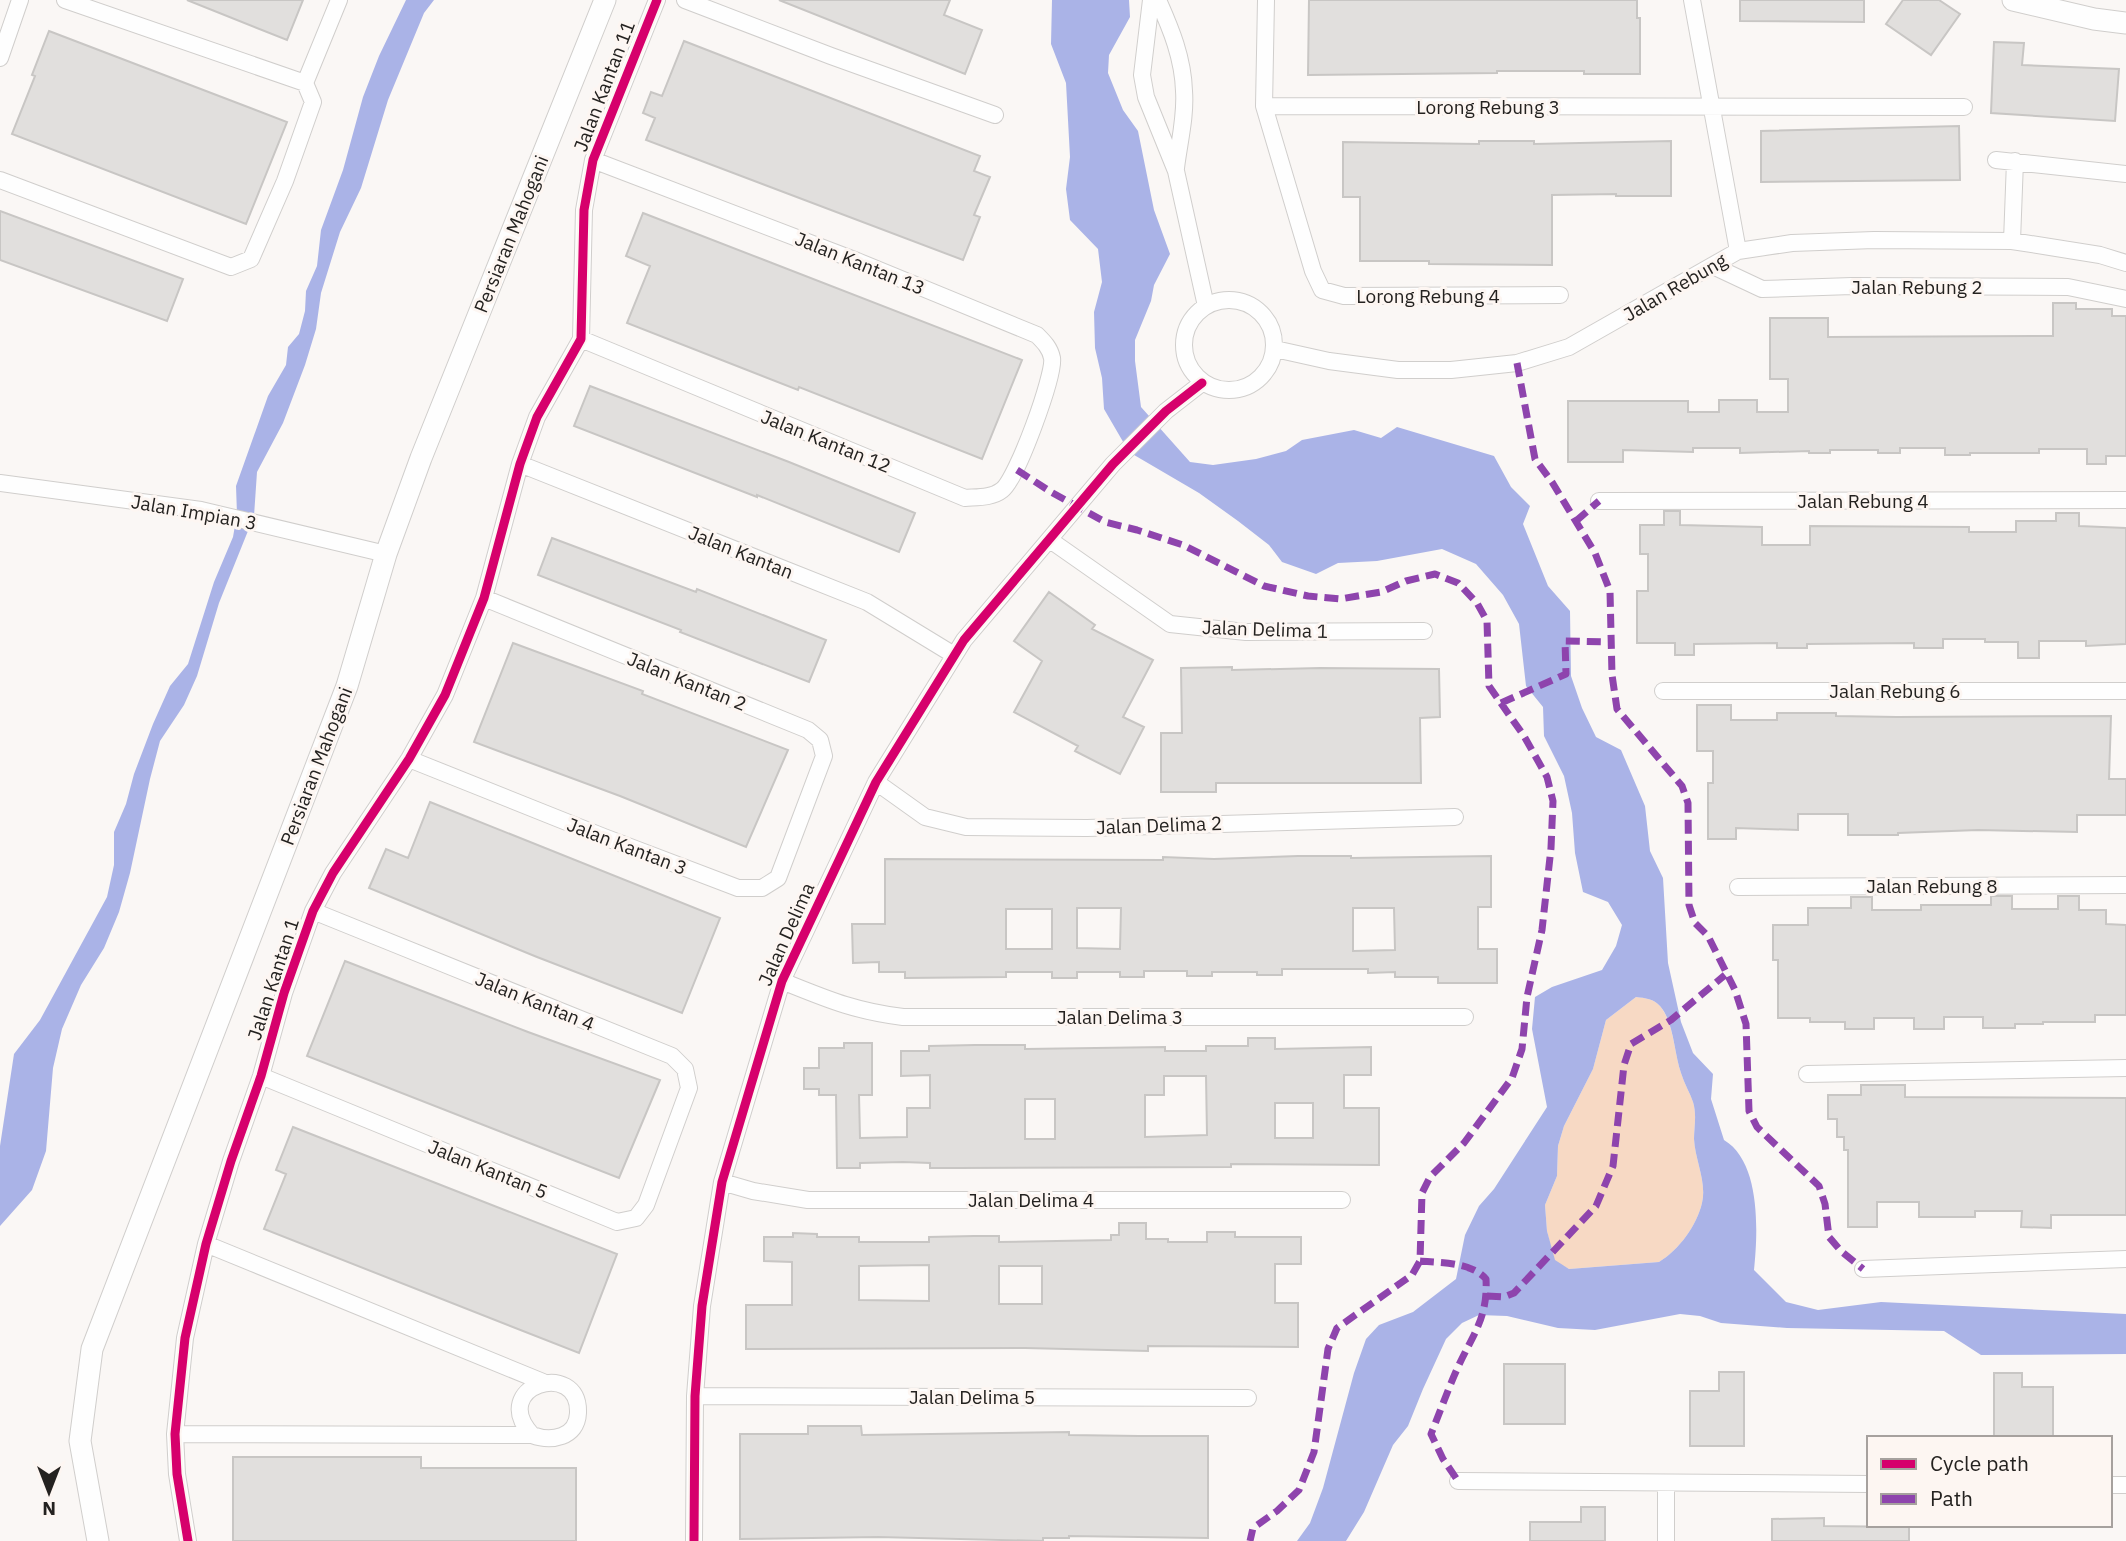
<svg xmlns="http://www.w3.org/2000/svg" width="2126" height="1541" viewBox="0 0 2126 1541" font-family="'IBM Plex Sans',sans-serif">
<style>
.green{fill:#f7d9c4}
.water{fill:#aab3e7;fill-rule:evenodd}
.building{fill:#e1dfdd;stroke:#c8c6c4;stroke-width:2;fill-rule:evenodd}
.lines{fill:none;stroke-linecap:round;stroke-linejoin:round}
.minor-casing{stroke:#d0cecc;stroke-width:18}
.secondary-casing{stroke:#d0cecc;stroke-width:23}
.minor{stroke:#fefefe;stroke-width:16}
.secondary{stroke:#fefefe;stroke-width:21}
.quiet{stroke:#8e44ad;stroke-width:7;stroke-dasharray:14 7;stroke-linecap:butt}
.cycleway-casing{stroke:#fdf6f2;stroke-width:13}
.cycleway{stroke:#d6006c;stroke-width:9}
.labels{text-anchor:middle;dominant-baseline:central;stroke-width:6;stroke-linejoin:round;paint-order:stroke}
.street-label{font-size:19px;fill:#242220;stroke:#fdf6f2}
</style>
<rect width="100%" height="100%" fill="#faf7f5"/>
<path class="green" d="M1636 997C1645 998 1654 999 1660 1006 1674 1023 1674 1053 1681 1073 1684 1083 1690 1093 1693 1102 1697 1115 1694 1127 1694 1139 1695 1160 1707 1182 1702 1203 1697 1225 1679 1250 1659 1262L1569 1269 1554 1261 1547 1231 1545 1205 1557 1176 1558 1146 1564 1126 1593 1069 1606 1020Z"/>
<path class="water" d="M406 0H434L424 13 388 100 361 188 340 232 321 293 316 329 305 365 283 423 257 472 254 516 219 603 197 676 184 705 160 741 150 779 130 873 119 912 104 948 81 985 62 1029 53 1068 46 1151 32 1190 0 1226V1146L14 1054 40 1020 107 897 114 865V832L126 804 134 774 153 724 170 686 188 664 214 582 233 537 237 514 236 486 268 396 286 365 288 347 299 334 305 311 306 291 317 266 321 230 343 170 363 97 379 56Z
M1052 0H1129L1130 17 1109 55 1108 73 1123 110 1138 131 1154 210 1170 254 1154 285 1151 301 1135 340V361L1141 407 1190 462 1213 465 1256 459 1286 451 1302 440 1354 430 1381 438 1397 427 1494 456 1511 487 1530 506 1523 524 1548 586 1570 611 1571 676 1582 708 1596 737 1621 750 1645 806 1650 851 1663 878 1668 963 1681 1022 1693 1053 1713 1074 1711 1099 1724 1140C1761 1162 1758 1232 1754 1270L1786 1302 1818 1310 1881 1302 2126 1314V1354L1981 1355 1944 1331 1787 1328 1721 1323 1700 1316 1680 1314 1595 1330 1558 1328 1507 1316 1479 1315 1462 1323 1446 1339 1423 1389 1408 1426 1393 1445 1364 1512 1346 1541H1297L1310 1523 1323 1488 1354 1373 1366 1339 1379 1325 1413 1312 1456 1279 1465 1235 1479 1206 1494 1189 1547 1107 1532 1029 1535 997 1552 987 1602 970 1616 946 1622 925 1608 902 1583 892 1575 853 1572 813 1564 776 1544 736 1543 707 1526 686 1519 624 1503 595 1476 564 1442 549 1377 561 1338 563 1316 574 1282 562 1269 545 1238 521 1199 493 1129 452 1104 409 1102 378 1095 348 1094 312 1102 282 1098 249 1070 220 1066 189 1070 157 1066 83 1051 44ZM1636 997C1645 998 1654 999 1660 1006 1674 1022 1674 1053 1681 1073 1684 1083 1690 1093 1693 1102 1697 1115 1694 1127 1694 1139 1695 1160 1707 1182 1702 1203 1697 1225 1679 1250 1659 1262L1569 1269 1555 1260 1547 1231 1545 1205 1557 1176 1558 1146 1564 1126 1593 1069 1606 1020Z"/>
<path class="building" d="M187 0H303L287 40Z
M779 0H950L944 15 982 30 965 74Z
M1309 0H1637V18H1640V74H1584V71H1497V73L1308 75Z
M1740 0H1864V22L1740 21Z
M1903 0H1939L1960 14 1931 55 1886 24Z
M49 31 287 122 246 224 12 134 35 76 32 75Z
M684 41 980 156 974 171 990 177 974 215 980 217 963 260 646 140 655 118 643 113 651 92 662 96Z
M1994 42 2024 43 2022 65 2119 69 2115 121 1991 113Z
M1959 126 1960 180 1761 182V131Z
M1479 141H1534V144L1671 141V196H1616V194L1552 195V265L1429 264V261H1360V197H1343V142L1479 144Z
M0 211 183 279 167 321 0 260Z
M643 213 1022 360 982 459 799 387 798 390 627 323 650 266 626 256Z
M2053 303H2076V309H2112V316H2126V456H2106V464H2087V449H2039V453H1970V455H1945V448H1900V453H1878V450H1830V453H1809V451L1740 453V448H1693V452L1623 450V462H1568V401H1688V412H1719V400H1757V412H1788V379H1770V318H1828V337L2053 336Z
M590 386 789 462 915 513 899 552 757 495V497L574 426Z
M1664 511H1680V525L1762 527V545H1810V526L1969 527V532H2016V521H2056V513H2079V526L2126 528V644L2086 646V641H2039V658H2018V642H1985V639H1943V648H1914V643L1807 644V648H1777V643L1694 644V655H1675V643H1637V591H1648V554H1640V525H1664Z
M552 538 696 592 697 589 826 640 809 682 680 632 681 630 538 575Z
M1049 592 1095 625 1092 629 1153 660 1123 717 1144 727 1120 774 1075 751 1078 746 1014 712 1042 661 1014 641Z
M513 643 643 691 642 694 788 750 746 847 620 796 474 742Z
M1232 667V670L1320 668 1439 669 1440 717 1420 718 1421 783H1216V792H1161V733H1182L1181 668Z
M1697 705H1731V720H1777V713H1836V716L1897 717 2111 716 2109 779H2126V815H2077V832L1978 830 1898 833V835H1848V814H1798V830L1736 828V839H1708V783H1713V751H1697Z
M430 802 720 918 682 1013 537 957 369 888 386 849 408 858Z
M1298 856H1351V858L1491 856V907H1478V949H1497V983H1438V977H1395V972L1368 973V969H1282V975H1257V972H1212V976H1187V971H1144V977H1120V972H1077V978H1052V972H1006V977L905 978V972H879V962L853 963 852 924H885V859L1163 860V857L1214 859ZM1077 908H1121L1120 949 1077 948ZM1353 908H1394L1395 950 1353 951ZM1006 909H1052V949H1006Z
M1991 896H2012V909H2058V896H2079V910H2106V924L2126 925V1015H2095V1022H2043V1024H2015V1028H1983V1017H1944V1029H1914V1018H1874V1029H1845V1022H1810V1018H1778V960H1773V925H1808V908H1851V897H1872V910H1921V905H1991Z
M345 961 528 1032 660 1080 619 1178 307 1056Z
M1248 1038H1275V1049L1371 1047V1075H1344V1108H1379V1165L1231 1164V1167L957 1168H930V1163L903 1162 860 1163V1168H837L836 1095H819V1089H804V1068H819V1048H844V1043H872V1095H859L860 1138 907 1137V1108H930V1075L901 1076V1051H929V1046L975 1045H1025V1049L1165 1047V1051H1206V1046H1248ZM1164 1076H1206L1207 1135 1145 1137V1095H1164ZM1025 1099H1055V1139H1025ZM1275 1103H1313V1138H1275Z
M1861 1085H1905V1097L2126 1098V1215H2051V1228L2021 1227 2022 1211H1975V1217H1919V1202H1877V1227H1848V1150H1844V1137H1837V1119H1828V1095H1861Z
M293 1127 617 1254 579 1353 264 1229 286 1174 276 1170Z
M1119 1223H1146V1239H1168V1242H1207V1232H1235V1237H1301V1264H1275V1303H1298V1347L1148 1346V1351L1025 1348 746 1349V1305H792V1262L764 1261V1237H793V1233L817 1234V1237H859V1242H929V1237L974 1236H999V1242L1111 1240V1235H1119ZM929 1265V1301L859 1300V1266ZM999 1266H1042V1304H999Z
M1504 1364H1565V1424H1504Z
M1719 1372H1744V1446H1690V1391H1719Z
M1994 1373H2022V1387H2053V1438H1994Z
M808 1426H861L862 1435 1069 1432V1435L1139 1436H1208V1538L1069 1536V1538H1043V1541L878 1537 740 1539V1434H808Z
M233 1457H421V1468H576V1541H233Z
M1581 1507H1605V1541H1530V1522H1581Z
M1824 1518V1526L1909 1527V1541H1772V1519Z"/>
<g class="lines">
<g class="minor-casing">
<path id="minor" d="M65 0 305 83
M685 0 831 56 995 115
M1151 0 1142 75 1146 97 1176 171 1206 306
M1158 0C1171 29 1183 58 1184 91 1186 116 1179 143 1176 168
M1266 0 1264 106 1313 271 1322 290 1344 296 1560 295
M1692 0 1738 251
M0 58 20 0
M1264 106 1964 107
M1996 160 2126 174
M0 180 231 267 251 259 285 181 313 102 305 83 339 0
M2012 241 2015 161
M1713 266 1762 289 1852 286 2068 287 2126 299
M1184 345a45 45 0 1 1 90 0a45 45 0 1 1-90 0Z
M581 339 965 498C977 497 992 498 1002 490 1017 479 1055 374 1052 358 1050 348 1044 342 1037 335L857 261 593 160
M1275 349 1329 361 1398 370H1451L1517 363 1569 347 1738 251 1792 243 1874 240 2012 241 2100 255 2126 263
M520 464 867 602 954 655
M0 483 201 510 386 554
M1599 501 2126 500
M1050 540 1170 624 1246 632 1424 631
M1663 691H2126
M409 759 604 837 738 888H762L778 878 824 756 820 740 808 730 484 598
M876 782 925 817 966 827 1087 828 1455 817
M1738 887 2126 885
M782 981C827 999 854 1011 903 1017H1465
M1807 1074 2126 1068
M261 1076 617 1222 636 1218 646 1205 689 1088 685 1069 672 1056 313 911
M722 1182 753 1191 808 1200H1342
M206 1244 543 1382
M1863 1269 2126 1259
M695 1396 1248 1398
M175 1434 532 1435C551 1442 577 1438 578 1413 580 1358 487 1386 532 1435
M1458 1481 1869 1484
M2110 1485H2126
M188 1541 177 1474 175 1434 185 1338 206 1244 231 1161 261 1076 284 993 313 911 333 873 409 759 445 695 484 598 520 464 537 417 581 339 584 210 593 160 657 0
M694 1541 695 1396 702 1306 722 1182 782 981 876 782 964 640 1113 464 1166 411 1202 383
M1666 1541V1484"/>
</g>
<g class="secondary-casing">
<path id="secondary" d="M2013 0 2094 19 2126 23
M98 1541 80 1441 92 1349 347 686 386 554 421 458 605 0"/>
</g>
<use href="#minor" class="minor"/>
<use href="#secondary" class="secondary"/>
<path class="quiet" d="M1517 363 1535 459 1552 482 1595 553 1610 591 1612 675 1617 709 1682 786 1688 803 1689 905 1695 923 1708 936 1735 990 1746 1024 1749 1111 1757 1127 1819 1186 1825 1204 1829 1237 1841 1251 1863 1269
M1017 470 1051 492 1105 522 1137 530 1183 545 1264 586 1308 596 1340 599 1381 592 1406 581 1435 574 1458 583 1477 603 1487 621 1489 686 1524 736 1547 777 1553 801 1551 848 1542 930 1527 997 1522 1049 1512 1078 1464 1143 1430 1177 1422 1193 1420 1261 1412 1275 1337 1328 1328 1349 1314 1452 1299 1490 1277 1511 1253 1528 1250 1541
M1576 521 1599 501
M1501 703 1566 674 1565 641 1611 642
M1420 1261C1442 1263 1471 1262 1486 1279 1488 1318 1473 1334 1458 1367 1448 1389 1440 1412 1431 1434L1443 1459 1458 1481
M1487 1296 1504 1297 1514 1293 1596 1206 1613 1166 1624 1065 1631 1044 1671 1020 1725 975"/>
<g class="cycleway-casing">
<path id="cycleway" d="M188 1541 177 1474 175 1434 185 1338 206 1244 231 1161 261 1076 284 993 313 911 333 873 409 759 445 695 484 598 520 464 537 417 581 339 584 210 593 160 657 0
M694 1541 695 1396 702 1306 722 1182 782 981 876 782 964 640 1113 464 1166 411 1202 383"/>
</g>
<use href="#cycleway" class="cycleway"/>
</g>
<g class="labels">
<g class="street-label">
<text transform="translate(604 86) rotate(-69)">Jalan Kantan 11</text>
<text x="1488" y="107">Lorong Rebung 3</text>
<text transform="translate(511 234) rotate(-68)">Persiaran Mahogani</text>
<text transform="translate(860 263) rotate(22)">Jalan Kantan 13</text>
<text transform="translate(1675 287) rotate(-30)">Jalan Rebung</text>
<text x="1917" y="287">Jalan Rebung 2</text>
<text x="1428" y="296">Lorong Rebung 4</text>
<text transform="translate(826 441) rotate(22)">Jalan Kantan 12</text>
<text x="1863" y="501">Jalan Rebung 4</text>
<text transform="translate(194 512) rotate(10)">Jalan Impian 3</text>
<text transform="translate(741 552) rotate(22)">Jalan Kantan</text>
<text transform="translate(1265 629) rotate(2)">Jalan Delima 1</text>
<text transform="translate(687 681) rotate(22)">Jalan Kantan 2</text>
<text x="1895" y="691">Jalan Rebung 6</text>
<text transform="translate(316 766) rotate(-69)">Persiaran Mahogani</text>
<text transform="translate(1159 825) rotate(-2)">Jalan Delima 2</text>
<text transform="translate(627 846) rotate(21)">Jalan Kantan 3</text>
<text x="1932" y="886">Jalan Rebung 8</text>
<text transform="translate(786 934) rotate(-66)">Jalan Delima</text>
<text transform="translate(273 979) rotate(-72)">Jalan Kantan 1</text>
<text transform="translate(535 1001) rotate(22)">Jalan Kantan 4</text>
<text x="1120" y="1017">Jalan Delima 3</text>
<text transform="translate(488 1169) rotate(22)">Jalan Kantan 5</text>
<text x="1031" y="1200">Jalan Delima 4</text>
<text x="972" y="1397">Jalan Delima 5</text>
</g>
</g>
<rect x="1867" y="1436" width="245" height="91" fill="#fdf6f2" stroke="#a6a19e" stroke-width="2"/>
<rect x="1881" y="1459" width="35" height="10" fill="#d6006c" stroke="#a6a19e" stroke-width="2"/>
<text x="1930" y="1471" font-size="21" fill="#242220">Cycle path</text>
<rect x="1881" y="1494" width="35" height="10" fill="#8e44ad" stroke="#a6a19e" stroke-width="2"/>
<text x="1930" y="1506" font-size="21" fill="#242220">Path</text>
<g transform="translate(49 1492) rotate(180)" stroke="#fdf6f2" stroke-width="5" paint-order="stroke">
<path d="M0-5L12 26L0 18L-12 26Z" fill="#242220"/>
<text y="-10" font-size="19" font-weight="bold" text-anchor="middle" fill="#242220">N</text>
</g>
</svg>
